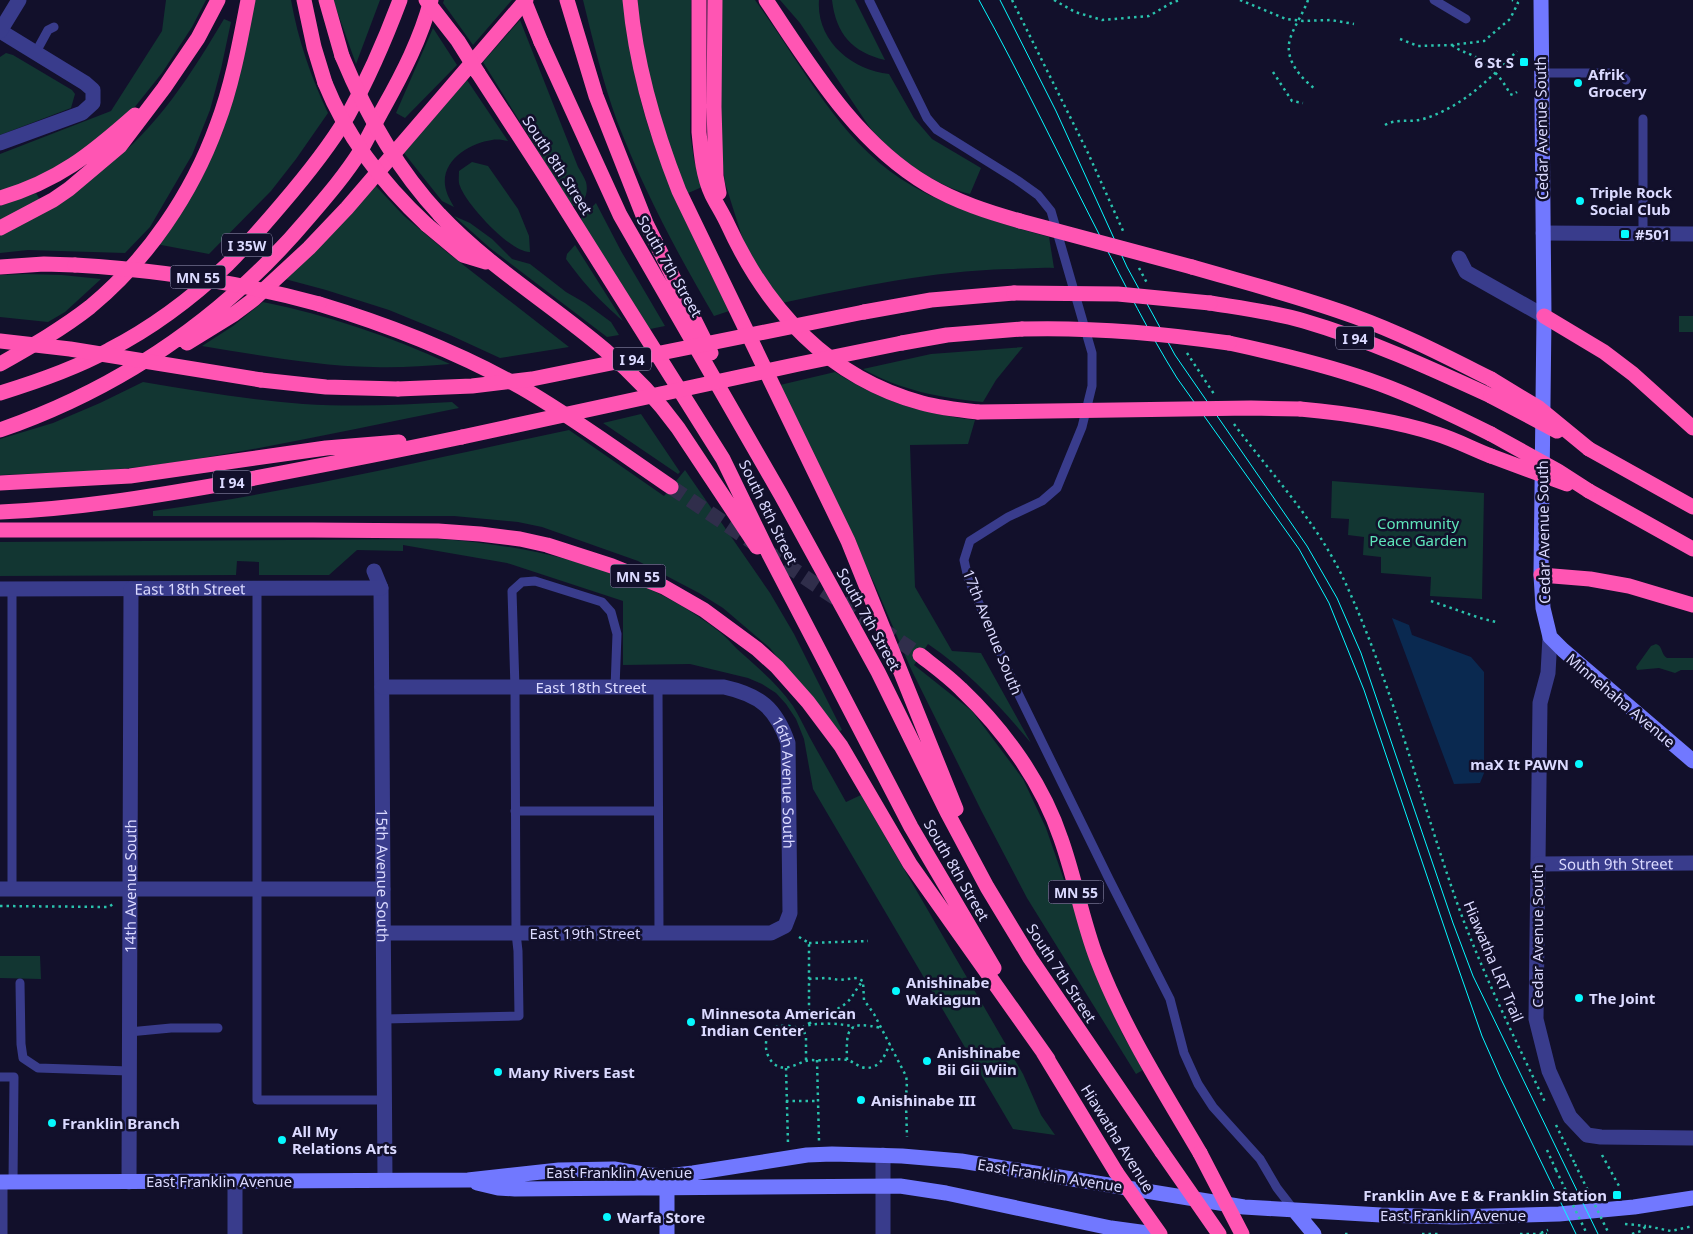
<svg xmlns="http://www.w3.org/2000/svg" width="1693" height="1234" viewBox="0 0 1693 1234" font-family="'Noto Sans',sans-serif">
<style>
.green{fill:#123632}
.water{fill:#0a2950}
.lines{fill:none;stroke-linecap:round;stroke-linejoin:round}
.highway-tunnel{stroke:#302e4b;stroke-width:15;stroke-dasharray:15 8;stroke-linecap:butt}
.path{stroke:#2ac2ad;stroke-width:2.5;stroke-dasharray:2.5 4;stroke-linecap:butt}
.lane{stroke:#393c8c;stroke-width:9}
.street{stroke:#393c8c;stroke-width:15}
.secondary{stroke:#7178ff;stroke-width:15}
.highway{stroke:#ff55b3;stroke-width:15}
.tram{stroke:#06f9ff;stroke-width:1}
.path-bridge{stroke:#2ac2ad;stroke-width:2.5;stroke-dasharray:2.5 4;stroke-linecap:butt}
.highway-bridge{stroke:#ff55b3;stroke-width:15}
.poi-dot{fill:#06f9ff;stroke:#12102b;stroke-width:2}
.labels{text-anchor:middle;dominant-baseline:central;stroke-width:5;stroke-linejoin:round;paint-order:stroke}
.shield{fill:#12102b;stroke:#9f9dbf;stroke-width:1}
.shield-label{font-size:14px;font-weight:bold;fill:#dbdaff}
.poi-label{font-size:15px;font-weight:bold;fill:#dbdaff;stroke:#12102b;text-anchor:start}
.street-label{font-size:15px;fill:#dbdaff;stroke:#12102b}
.park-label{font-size:15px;fill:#5fe6ba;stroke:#12102b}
</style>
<rect width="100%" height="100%" fill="#12102b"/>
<path class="green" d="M166 0H206L192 27 162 73 134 108 70 162 0 193V154L111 111 162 31Z
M254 0H291C298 40 311 77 328 113L296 159 271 191 209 254 156 244 185 203Z
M333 0H380L356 64Z
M444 0H512L473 45 443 3Z
M583 0H624C629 39 634 78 645 116 665 184 698 247 729 311L714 316C677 253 643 189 617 121 603 82 593 41 583 0Z
M637 0H691L690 133 694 160 702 187 686 194 666 140 643 51Z
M721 0H755C800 61 836 136 901 179 946 208 998 223 1049 237L1054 268C1039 267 1024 269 1008 269 932 271 857 287 782 303L745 246 725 183 721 150Z
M780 0H819C816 41 852 70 889 74L914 118 932 139 981 168 970 194C934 186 894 155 870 128L800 23Z
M832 0H855L885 60C852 52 836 34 832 0Z
M224 19 231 22 221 69 210 110 192 155 150 227 125 253 28 250 0 253V234C35 211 72 191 106 166 156 131 193 71 224 19Z
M520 20 578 167C581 172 584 177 586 182 589 193 584 206 572 206L483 62Z
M433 28 457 65 405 118 396 113Z
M6 53 13 55 72 90 75 94 71 108 0 135V57Z
M467 80 508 141C503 140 497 139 492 140 471 143 442 159 445 185 446 193 450 200 454 207L442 201 404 153Z
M472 162 488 166 518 209 529 236 530 252C511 253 466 204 460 186 458 182 459 176 459 171Z
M374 184 404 216 448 253 569 347 500 358 450 335 389 310 326 290 285 279Z
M36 193 40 200 0 222V206Z
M596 203 621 251 665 326 650 329 582 222 581 218Z
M454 216 470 223 492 239 512 259 530 264 566 292 585 303 611 322 619 335 607 337 490 248Z
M575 245 623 321C599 300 585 285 566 259L567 254Z
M25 274 62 275 101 279 65 312 48 322 0 317V275Z
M263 302C328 315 389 336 450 364 424 366 399 368 373 367 316 366 258 355 202 346L233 326Z
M1679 316H1693V332H1679Z
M1023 347 996 380 983 402C940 398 900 390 863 369L931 354Z
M835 372C883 402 919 413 975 420L968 444 910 445 915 587 952 651 981 653 1031 743C1000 706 968 671 928 644L914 665 972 711 1023 779 1046 828 1081 929 1109 1004 1123 1035 1143 1070 1136 1074 1027 898 982 812 911 669 875 585 780 385Z
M143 382C196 391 249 400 303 404 353 407 403 405 452 402L459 408C356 428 253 452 148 466 99 472 49 473 0 475V439L53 423 100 403Z
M641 414 680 472 678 474 603 423Z
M569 430 664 496 685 470 770 593 794 634 842 730 836 733 770 648 723 608 699 593 638 561 542 527 518 522 454 516H153V511C293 492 431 459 569 430Z
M1332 481 1484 493 1482 599 1430 596 1431 577 1381 573V557L1363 555 1364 537 1348 535 1349 519 1331 518Z
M438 539C534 545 644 571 721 633 727 638 732 644 737 649 757 667 778 684 793 706 799 716 804 726 809 736 821 758 834 780 846 802L861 795 1023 1074 1041 1115 1055 1135 1013 1129 813 789 804 739 796 719 786 704 776 693 762 684 748 678 690 664 623 665V601L507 563 403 545V551L357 550 329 575H259V562L237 561 236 575 0 576V542Z
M1656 644C1663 646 1661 655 1667 658H1693V670H1681L1675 673 1659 668 1637 670 1636 667 1651 646Z
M0 956H40L41 979 0 978Z"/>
<path class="water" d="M1392 618 1409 625 1412 635 1471 657 1484 672V773L1480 783 1454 784Z"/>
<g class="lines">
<path class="highway-tunnel" d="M671 487 920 655"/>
<path class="path" d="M1012 0 1088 153 1124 233
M1054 0 1075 12 1102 20 1149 16 1173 2 1181 0
M1240 0 1286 19 1303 21 1331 20 1354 24
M1308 0C1303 14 1294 26 1290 39 1284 60 1301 78 1315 89
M1400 39 1418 46 1452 45 1484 41 1510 19 1518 3 1512 0
M1452 45C1459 51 1466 52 1474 56 1490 65 1502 78 1510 94L1513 95 1517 92
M1273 72 1292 101 1303 103
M1385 125C1397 118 1410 123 1423 119 1461 108 1490 79 1517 51
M1139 268 1147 283
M1187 353 1214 394
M1234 424C1272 475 1318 523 1345 582 1392 684 1419 794 1456 900 1481 970 1514 1037 1546 1104
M1431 601 1480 618 1496 622
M0 906 109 907 113 904
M799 937 809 943V1024
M809 943 868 941
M809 979 826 978 840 980 857 978 863 981 864 1000 874 1014 906 1076 907 1082 906 1097
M809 1024C820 1014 834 1013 845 1004 853 998 856 988 863 981
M803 1030C795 1026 780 1023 773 1029 763 1037 764 1054 773 1063 786 1075 799 1060 812 1060 823 1061 836 1058 847 1060 856 1062 861 1071 872 1067 883 1064 885 1053 890 1044
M806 1060V1038L803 1027C813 1022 843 1023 854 1027
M817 1060 819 1141
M847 1060C846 1029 847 1020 881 1028
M786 1068 788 1144
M786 1101H817
M906 1104 907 1137
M1556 1125 1575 1164
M1547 1150 1556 1170
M1602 1155 1619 1186
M1625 1224 1646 1226
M1541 1233 1548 1230
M1345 1234H1348
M1422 1234H1440
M1520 1234H1547
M1632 1234 1641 1231 1646 1226 1671 1231 1693 1226"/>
<path class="lane" d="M869 0 927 118 937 130 1017 180 1038 195 1051 211 1092 353V386L1082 427 1057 488 1042 501 1008 517 970 541 964 560 968 578 1016 689 1109 879 1170 999 1184 1053 1198 1084 1213 1107 1260 1159 1277 1188 1294 1210
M1434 0 1466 19
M36 52 48 30 54 27
M1541 73H1620L1626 80
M1643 119V234
M257 588V1100H384
M12 589V889
M658 687 659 933
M515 811H658
M20 983 21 1044 23 1058 38 1068 129 1071
M384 1019 519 1016 518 951 516 933 515 688 512 591 522 582 535 581 602 602 611 612 617 634 615 688
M129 1032 171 1028H218
M0 1077H14L13 1182
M3 1182V1234"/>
<g class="street">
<path d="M0 31 85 83 93 90V103L82 113 0 143"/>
<path d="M0 31 19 0"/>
<path d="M1543 233 1693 234"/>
<path d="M1459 258 1466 272 1544 316"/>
<path id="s1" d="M374 571 381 588 385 1180"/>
<path id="s2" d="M0 589 381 588"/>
<path d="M1550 637 1548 673 1540 703 1536 1019 1549 1071 1570 1117 1587 1135 1601 1137 1693 1138"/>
<path id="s3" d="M382 687H724C760 695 776 708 788 743L790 913 785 926 771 933H383"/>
<path id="s4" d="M1538 864 1693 863"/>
<path d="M0 889H383"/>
<path d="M235 1181V1234"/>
<path id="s5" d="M129 1182 131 589"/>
<path d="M883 1234V1155"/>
</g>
<path class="secondary" d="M1541 0 1544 316 1541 575 1543 608 1550 637 1563 650 1693 761
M667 1181V1234
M0 1182 468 1180 559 1170 614 1169 649 1175 667 1176 693 1173 807 1155 832 1154 902 1156 961 1161 1244 1207 1381 1215 1454 1217 1559 1214 1634 1207 1693 1198
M477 1183 498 1188 515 1189 900 1186 946 1193 1111 1228 1155 1234
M1294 1210 1314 1234"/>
<path class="highway" d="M304 0 314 47 325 83
M326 0 342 56
M567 0 596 96 646 223 711 353
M630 0C636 66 655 130 679 191L848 541 956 809
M699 0V132C701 153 703 176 712 195 717 205 723 214 728 225 767 310 829 378 922 403 940 408 959 410 978 412
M715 0 714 107 716 176 719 193
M766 0C811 67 856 143 928 185 957 202 988 212 1020 221
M541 42 620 215 781 495 878 672 947 812 987 887 1030 958 1162 1152
M478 73 545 176 723 459 769 554 911 827 994 968
M0 198C58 181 91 154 135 115
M440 215C489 267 551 304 605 350 632 373 657 399 678 428L757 547
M427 225 463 255 486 262
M0 228 53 200 69 189 120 146 164 88 198 38 218 0
M0 267 44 264 75 265
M1192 267C1247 283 1302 297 1356 317 1403 334 1447 357 1491 379
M1210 303C1241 308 1274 312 1304 321 1369 340 1430 368 1491 396
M319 304C392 326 463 354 529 392 578 421 624 455 671 487
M864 312 931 300 1014 293
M1544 316 1604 352 1633 374 1693 428
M187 343 234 314 254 299 309 248 347 208 526 0
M902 343 947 335 1022 329
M1229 343C1280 354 1331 366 1380 384 1418 398 1455 416 1491 434
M0 364C30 347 62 329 90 307 147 260 192 194 217 125 232 86 240 42 248 0
M261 380 326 387 398 389
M0 393C36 382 76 368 109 350 152 328 193 297 228 264 247 245 264 225 281 205 305 177 328 149 347 117 368 79 385 40 400 0
M1300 409C1345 413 1393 420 1437 434 1456 440 1473 449 1491 456
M0 430C124 387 226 316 310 216 328 195 346 174 361 150 369 136 376 121 384 107 403 73 421 38 431 0
M1589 449 1693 507
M0 483 130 476 326 448 399 442
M1589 491 1693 549
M0 512C75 509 149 497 223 484 303 469 382 454 462 437
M0 530H313L438 531 480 534 520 539 547 545 612 566 664 587 704 610 757 649 777 667 808 702 841 746 910 864 1048 1059
M1541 575 1590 579 1629 586 1693 605
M920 655C934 666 948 676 961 689 1004 730 1042 782 1061 839 1075 878 1082 920 1097 959 1123 1027 1163 1090 1200 1153
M1043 1052 1116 1172"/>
<path class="tram" d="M979 0C1022 78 1060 158 1101 238 1125 285 1149 333 1177 378L1299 549 1329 603 1364 690 1453 953 1482 1036 1501 1079 1576 1234
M1000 0 1056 111 1127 267 1175 355 1307 546 1337 598 1361 653 1453 923 1473 976 1598 1234"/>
<path class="path-bridge" d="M1575 1164 1609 1234
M1556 1170 1587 1234"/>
<path class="highway-bridge" d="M426 0 458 41 478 73
M524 0 541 42
M342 56C366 114 397 169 440 215
M325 83C347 138 384 185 427 225
M1020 221 1192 267
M75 265C159 270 238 282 319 304
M1014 293 1118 294 1210 303
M1022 329C1092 327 1160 333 1229 343
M0 341 70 349 261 380
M1491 379 1539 408 1589 449
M398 389 472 386 532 379 864 312
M1491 396 1557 431
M978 412 1251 408 1300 409
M1491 434 1558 471 1589 491
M462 437 799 364 902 343
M1491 456 1567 484
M1162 1152 1219 1234
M1200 1153 1242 1234
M1116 1172 1160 1234"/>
</g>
<g class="poi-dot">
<rect x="1519" y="57" width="10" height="10" rx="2.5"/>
<circle cx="1578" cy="83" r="5"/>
<circle cx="1580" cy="201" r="5"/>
<rect x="1620" y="229" width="10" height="10" rx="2.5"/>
<circle cx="1579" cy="764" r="5"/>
<circle cx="896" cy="991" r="5"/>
<circle cx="1579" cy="998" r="5"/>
<circle cx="691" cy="1022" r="5"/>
<circle cx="927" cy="1061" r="5"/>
<circle cx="498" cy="1072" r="5"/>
<circle cx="861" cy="1100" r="5"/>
<circle cx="52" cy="1123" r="5"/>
<circle cx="282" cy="1140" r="5"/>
<rect x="1612" y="1190" width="10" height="10" rx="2.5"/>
<circle cx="607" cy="1217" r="5"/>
</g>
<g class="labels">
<g class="shield">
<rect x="222" y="233.5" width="50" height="23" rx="4"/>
<rect x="170.5" y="265.5" width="55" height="23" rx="4"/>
<rect x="1336" y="326.5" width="38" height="23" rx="4"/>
<rect x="613" y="347.5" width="38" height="23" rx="4"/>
<rect x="213" y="470.5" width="38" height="23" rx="4"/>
<rect x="610.5" y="564.5" width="55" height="23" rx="4"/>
<rect x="1048.5" y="880.5" width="55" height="23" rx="4"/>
</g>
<g class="shield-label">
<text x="247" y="245">I 35W</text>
<text x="198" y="277">MN 55</text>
<text x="1355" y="338">I 94</text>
<text x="632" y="359">I 94</text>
<text x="232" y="482">I 94</text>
<text x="638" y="576">MN 55</text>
<text x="1076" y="892">MN 55</text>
</g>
<g class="poi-label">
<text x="1514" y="62" text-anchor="end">6 St S</text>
<text x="1588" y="74">Afrik<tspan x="1588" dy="17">Grocery</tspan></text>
<text x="1590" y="192">Triple Rock<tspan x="1590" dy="17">Social Club</tspan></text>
<text x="1635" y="234">#501</text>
<text x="1569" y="764" text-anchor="end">maX It PAWN</text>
<text x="906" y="982">Anishinabe<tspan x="906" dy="17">Wakiagun</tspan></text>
<text x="1589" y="998">The Joint</text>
<text x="701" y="1013">Minnesota American<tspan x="701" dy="17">Indian Center</tspan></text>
<text x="937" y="1052">Anishinabe<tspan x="937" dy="17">Bii Gii Wiin</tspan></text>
<text x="508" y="1072">Many Rivers East</text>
<text x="871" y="1100">Anishinabe III</text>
<text x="62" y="1123">Franklin Branch</text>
<text x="292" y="1131">All My<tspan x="292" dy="17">Relations Arts</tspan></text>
<text x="1607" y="1195" text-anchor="end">Franklin Ave E &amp; Franklin Station</text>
<text x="617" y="1217">Warfa Store</text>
</g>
<g class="street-label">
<text transform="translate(1541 128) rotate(-91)">Cedar Avenue South</text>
<text transform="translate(558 165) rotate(57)">South 8th Street</text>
<text transform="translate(670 266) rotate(60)">South 7th Street</text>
<text transform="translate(769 512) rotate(64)">South 8th Street</text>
<text transform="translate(1543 532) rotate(-91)">Cedar Avenue South</text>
<text stroke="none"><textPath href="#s2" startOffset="190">East 18th Street</textPath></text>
<text transform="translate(869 619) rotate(61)">South 7th Street</text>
<text transform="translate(993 632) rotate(68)">17th Avenue South</text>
<text stroke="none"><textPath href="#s3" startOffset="209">East 18th Street</textPath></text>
<text transform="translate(1621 700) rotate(40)">Minnehaha Avenue</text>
<text stroke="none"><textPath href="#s3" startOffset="471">16th Avenue South</textPath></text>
<text stroke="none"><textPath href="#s4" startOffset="78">South 9th Street</textPath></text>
<text transform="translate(957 870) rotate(60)">South 8th Street</text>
<text stroke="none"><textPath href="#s1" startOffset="306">15th Avenue South</textPath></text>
<text stroke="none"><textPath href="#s5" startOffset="296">14th Avenue South</textPath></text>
<text x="585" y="933">East 19th Street</text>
<text transform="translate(1537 936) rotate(-90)">Cedar Avenue South</text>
<text transform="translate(1494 961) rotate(67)">Hiawatha LRT Trail</text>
<text transform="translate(1062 973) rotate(57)">South 7th Street</text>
<text transform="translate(1118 1138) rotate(58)">Hiawatha Avenue</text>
<text x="619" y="1172">East Franklin Avenue</text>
<text transform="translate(1050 1175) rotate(9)">East Franklin Avenue</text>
<text x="219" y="1181">East Franklin Avenue</text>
<text x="1453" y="1215">East Franklin Avenue</text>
</g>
<g class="park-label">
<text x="1418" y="523">Community<tspan x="1418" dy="17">Peace Garden</tspan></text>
</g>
</g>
</svg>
